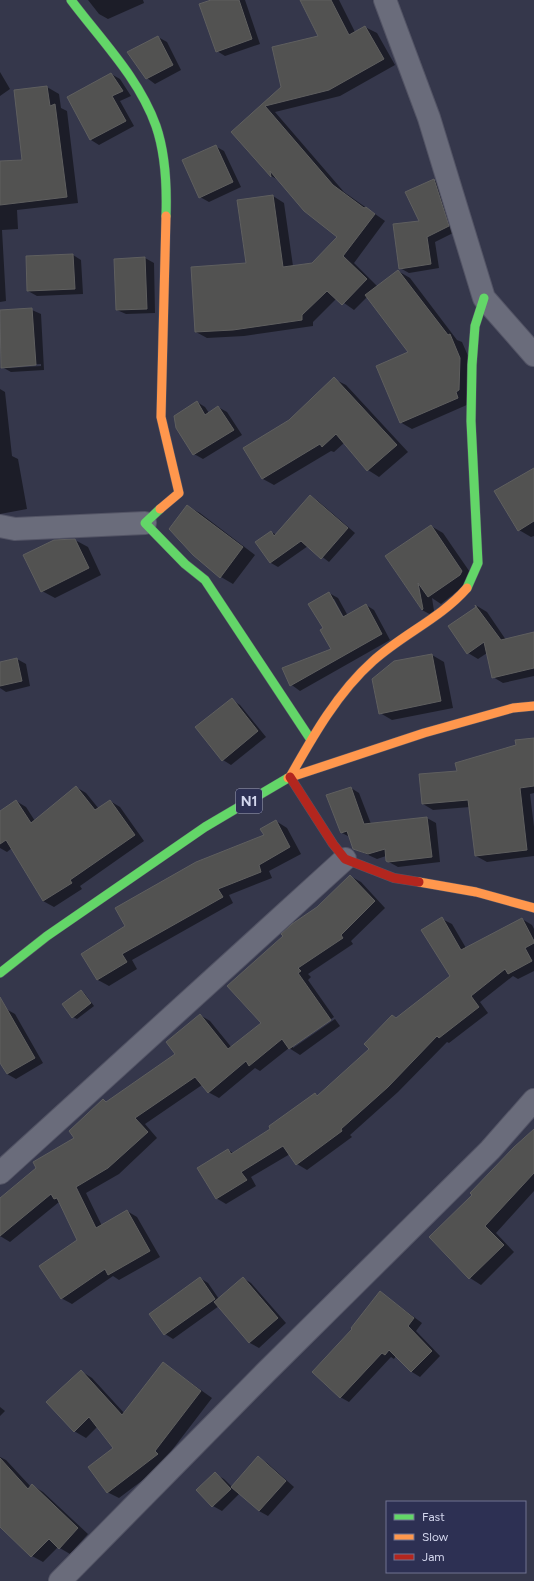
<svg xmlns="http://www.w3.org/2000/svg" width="534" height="1581" viewBox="0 0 534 1581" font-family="Figtree,sans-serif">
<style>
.shadow{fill:#0007;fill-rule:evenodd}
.building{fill:#525251;stroke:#5f5f5f}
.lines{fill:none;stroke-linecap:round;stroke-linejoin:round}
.street-casing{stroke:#535465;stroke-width:24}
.fast-casing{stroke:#535465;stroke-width:10}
.slow-casing{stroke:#535465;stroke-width:10}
.jam-casing{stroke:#535465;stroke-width:10}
.street{stroke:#6a6c7b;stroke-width:22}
.fast{stroke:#63d668;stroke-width:9}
.slow{stroke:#ff974d;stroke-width:9}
.jam{stroke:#b3261e;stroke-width:9}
.labels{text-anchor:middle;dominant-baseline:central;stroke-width:4;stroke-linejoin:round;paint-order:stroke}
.shield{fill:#2d3053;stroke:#a2a5c0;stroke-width:1}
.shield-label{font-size:14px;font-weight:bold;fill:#d4d7ee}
</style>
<rect width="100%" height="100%" fill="#35374b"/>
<path class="shadow" d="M88 0H143L144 3 108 19 99 14Z
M214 0H245L260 44 225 56 217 51Z
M301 0H339L355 32 365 27 377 33 395 65 340 96 275 112 344 192 385 221 354 263 378 287 398 271 410 278 457 340 462 342 472 365 469 404 412 429 400 422 410 352 367 297 354 310 337 298 313 322V326L244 336 207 338 196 332 247 264 273 196 284 203 293 266 313 264 338 237 279 180 271 176 233 132 282 88 320 36Z
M158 37 167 42 181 70 155 84 147 78Z
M0 72 10 89 0 96Z
M111 74 120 79 131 96 120 101 134 126 99 145 91 140Z
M47 87 59 94 61 108 67 111 78 203 17 210 18 229 2 230 6 301 0 302V162L23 161 15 91Z
M215 146 224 151 241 187 209 202 200 197Z
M434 180 443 185 457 231 435 242 439 268 409 273 400 268 420 222Z
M73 255 81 260 83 294 37 296 28 291Z
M145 258 154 263 155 313 126 314 117 310Z
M32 310 41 314 44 370 11 372 2 367 0 311ZM41 364V366L9 368V366Z
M334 379 346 385 408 452 379 477 368 470 344 443 334 452 331 451 274 485 263 479 290 421Z
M0 389 5 392 12 456 18 459 27 509 0 514Z
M197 402 205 407 209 413 218 407 227 412 242 435 203 459 194 454Z
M534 469V536L531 537 519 530Z
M311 496 318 501 355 533 329 562 308 546 278 567 271 563V532L277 535Z
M187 506 200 513 255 555 233 584 221 577 194 554Z
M431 526 443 533 474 578 441 604 432 598 435 617 422 610 386 557Z
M75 540 88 547 101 575 55 598 42 591Z
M329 593 338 598 348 616 366 605 374 610 390 640 300 691 289 683 332 649 324 629ZM332 599H334L346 621 345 622Z
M477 606 487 612 506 640 534 633V676L503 683 493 677 487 653 478 659 468 653Z
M432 655 444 662 453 708 392 720 380 713Z
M17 659 26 664 30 686 6 692 0 688V663Z
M232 700 240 705 266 737 231 765 223 760Z
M534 739V793L530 794 534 827V856L487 862 476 856 470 807 433 810 423 804 458 772Z
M76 787 86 793 99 809 110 801 120 807 144 841 80 886 82 889 54 907 43 901 12 848 7 852 0 848V812L16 801 26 807 35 821Z
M351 788 359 793 371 824 427 818 436 823 440 862 398 867 387 861 386 856 377 859 353 848 350 837 342 833Z
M276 821 287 828 301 854 269 871 272 878 229 895 233 903 132 960 137 969 109 986 98 980 83 954 266 836Z
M350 876 361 882 385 908 351 941 353 944 308 974 311 977 308 980 334 1017 293 1046V1048L335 1019 340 1026 300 1055 289 1048 260 1071 255 1068 219 1098 208 1092 202 1085 145 1124 157 1138 119 1174 86 1193 102 1226 127 1211 137 1217 160 1257 119 1280 113 1276 72 1304 61 1298 78 1240 59 1202 10 1242 0 1236V1200L76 1138 107 1103 177 1054 200 1015 210 1021 232 1048 262 1023 318 908Z
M442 919 452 924 466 948 522 919 532 925 534 929V971L518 979 513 976 480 1002 488 1013 449 1043 447 1042 398 1092 350 1135 352 1137 307 1170 297 1164 290 1154 251 1177 256 1186 226 1204 216 1198 228 1150 233 1153 272 1129 315 1094 319 1096 371 1049 393 1016 397 1018 451 977Z
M81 991 85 994 94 1006 77 1019 73 1017Z
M6 1009 15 1014 43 1063 16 1079 7 1074 0 1061V1012Z
M534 1130V1191L496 1233 514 1252 481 1285 470 1278 473 1195Z
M200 1278 208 1283 219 1299 243 1278 251 1283 286 1323 259 1348 250 1343 219 1306 173 1339 165 1334Z
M380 1292 422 1323 416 1331 440 1356 420 1377 412 1372 396 1356 394 1359 391 1357 349 1402 340 1397 353 1329Z
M163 1363 212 1398 166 1458 168 1461 119 1498 107 1492 114 1448 97 1427 86 1438 74 1431 81 1371 92 1378 125 1414Z
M0 1407 5 1411 0 1416Z
M0 1457 6 1460 31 1487 32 1485 43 1492 88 1534 70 1554 58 1547 43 1562 32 1556 0 1526Z
M259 1458 267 1463 294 1487 268 1516 259 1511 240 1493 222 1511 213 1506 198 1490 215 1474 224 1479 232 1487Z"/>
<path class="building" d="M211 0H239L252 39 216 52 199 4Z
M300 0H331L349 35 365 26 384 59 329 90 265 106 333 185 364 208 366 207 375 214 343 256 367 279 342 305 327 291 302 315V320L233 330 195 332 191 267 246 263 237 200 273 195 283 267 312 263 337 237 304 211 270 171 271 177 231 132 281 87 272 47 318 36Z
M158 36 173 65 146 79 127 52Z
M111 73 123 91 112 96 126 121 90 140 67 97Z
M47 86 50 106 55 104 67 197 0 205V161L22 160 14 90Z
M216 145 233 182 199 198 182 160Z
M434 179 449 226 427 237 431 264 399 269 393 224 419 221 405 192Z
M73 254 75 289 27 291 26 256Z
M145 257 147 309 116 310 114 259Z
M398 270 448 335 450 334 460 358 459 390 456 392 458 398 400 423 376 366 408 352 365 295Z
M32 308 36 365 1 368 0 310Z
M334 377 397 445 367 471 336 434 322 447 320 444 262 479 243 448 289 420Z
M197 401 205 415 218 406 234 430 193 455 176 428 174 416Z
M534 468V521L518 531 494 491Z
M310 495 348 528 321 559 301 541 270 563 255 542 271 531 274 536Z
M187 505 243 547 220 578 193 555 169 529Z
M431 525 462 571 460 575 428 597 418 583 423 609 422 610 385 556Z
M75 539 89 568 41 592 23 555 54 540Z
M329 592 343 617 366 604 382 634 290 686 282 668 331 649 320 630 323 628 308 604Z
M475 605 501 640 534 632V668L492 678 484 642 467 654 448 626 476 607Z
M432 654 441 701 379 714 372 679 394 661Z
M17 658 22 681 0 686V662Z
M232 698 258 731 222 761 195 727Z
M534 738V786L520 788 527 850 475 856 468 800 422 804 419 774 457 771 455 763 516 745 515 740Z
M76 786 95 810 110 800 135 835 70 880 72 883 43 901 6 840 0 844V811L16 800 31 823Z
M351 787 364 824 427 817 432 857 388 862 386 861 385 849 368 854 353 849 347 831 341 833 340 831 326 795Z
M276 820 290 847 259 865 261 872 218 889 223 897 122 954 127 962 97 980 81 954 125 926 115 908 196 862 264 835 260 829Z
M350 875 375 901 341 935 343 938 298 968 301 971 298 973 331 1020 289 1049 282 1039 249 1066 246 1061 208 1093 195 1077 135 1118 148 1132 108 1168 76 1187 96 1228 127 1210 150 1251 108 1275 105 1269 61 1299 39 1266 77 1240 57 1198 54 1199 51 1194 0 1236V1198L36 1168 33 1162 74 1138 69 1131 103 1099 106 1102 175 1054 166 1042 200 1014 228 1049 261 1023 227 986 283 936 281 934 292 924 317 907Z
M442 917 461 950 522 918 534 941V943L525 948 532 961 508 974 505 969 471 996 479 1007 439 1038 437 1036 388 1087 341 1129 342 1131 296 1165 283 1146 241 1172 247 1180 216 1199 197 1168 228 1149 231 1154 270 1129 269 1126 315 1093 317 1096 369 1049 364 1044 392 1015 396 1018 450 976 421 930Z
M81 990 91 1003 72 1018 62 1004Z
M0 997 35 1058 7 1074 0 1063Z
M534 1129V1173L485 1226 504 1245 469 1279 429 1237 472 1195 470 1193 514 1147Z
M200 1277 215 1299 164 1335 149 1314Z
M243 1277 278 1318 249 1343 214 1302Z
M380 1291 414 1318 408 1326 432 1351 411 1372 389 1350 385 1355 382 1353 340 1398 312 1372 352 1329 351 1328Z
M163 1362 201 1391 155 1451 158 1454 107 1493 88 1467 113 1448 89 1417 74 1432 46 1402 81 1370 122 1415Z
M258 1456 286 1481 259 1511 231 1487Z
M0 1458 28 1489 32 1484 78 1528 59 1549 49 1539 31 1557 0 1527Z
M215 1472 231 1489 212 1507 196 1490Z"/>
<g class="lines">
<g class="street-casing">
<path id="street" d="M385 0 429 118 484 298 534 355
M0 526 15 529 145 523
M0 1173 345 859
M60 1581 266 1372 490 1150 534 1100"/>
</g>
<g class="fast-casing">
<path id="fast" d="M71 0C101 40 139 78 156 126 166 155 167 186 166 216
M160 509 145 523 185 564 205 580 311 740
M467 588 478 563 471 421 472 365 475 326 484 298
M0 973 47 936 205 827 288 778"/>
</g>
<g class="slow-casing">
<path id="slow" d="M160 509 179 493 161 417 166 216
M290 777C313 736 338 692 373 661 403 634 441 618 467 588
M288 778 424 733 513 708 534 706
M419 882 476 892 534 908"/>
</g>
<g class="jam-casing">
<path id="jam" d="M290 777 333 844 345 859 394 878 419 882"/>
</g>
<use href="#street" class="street"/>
<use href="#fast" class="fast"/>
<use href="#slow" class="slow"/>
<use href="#jam" class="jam"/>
</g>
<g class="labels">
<rect class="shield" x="236" y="789" width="26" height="24" rx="3"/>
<g class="shield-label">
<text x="249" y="801">N1</text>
</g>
</g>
<rect x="386" y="1501" width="140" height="72" fill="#2d3053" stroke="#707391"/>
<rect x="394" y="1514" width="20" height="6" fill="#63d668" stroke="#707391"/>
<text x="422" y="1521" font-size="12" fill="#d4d7ee">Fast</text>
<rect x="394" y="1534" width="20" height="6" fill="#ff974d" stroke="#707391"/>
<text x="422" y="1541" font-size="12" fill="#d4d7ee">Slow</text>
<rect x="394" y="1554" width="20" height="6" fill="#b3261e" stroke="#707391"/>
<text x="422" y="1561" font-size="12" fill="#d4d7ee">Jam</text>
</svg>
